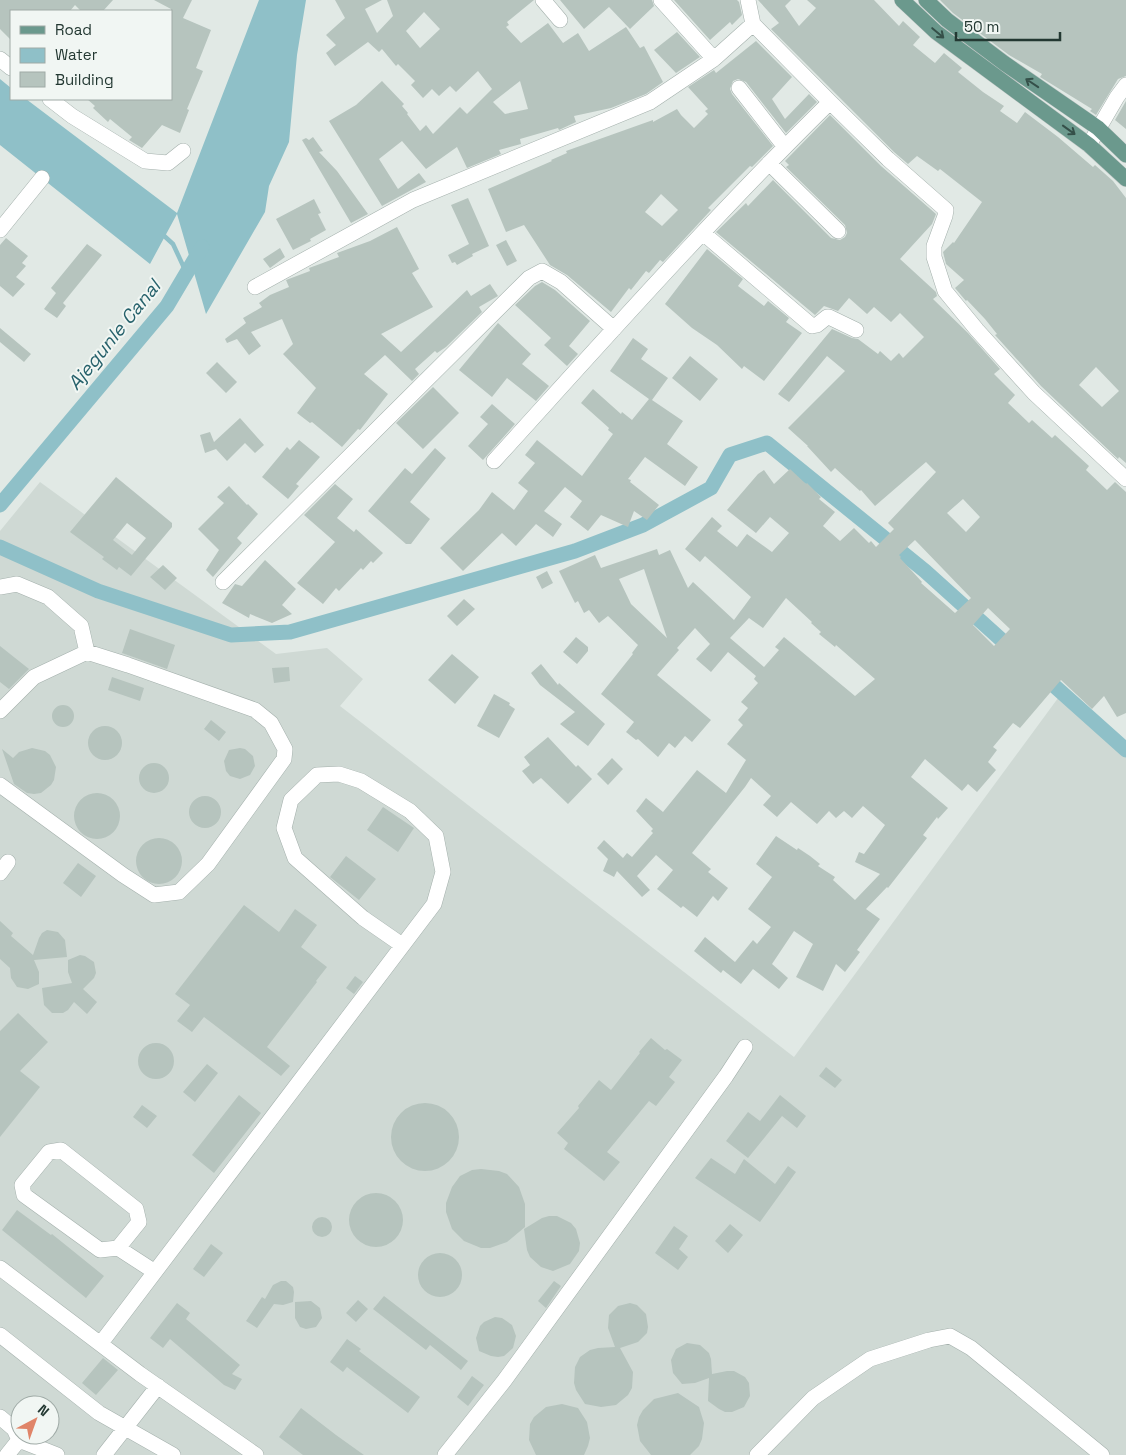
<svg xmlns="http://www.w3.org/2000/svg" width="1126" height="1455" viewBox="0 0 1126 1455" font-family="'Space Grotesk',sans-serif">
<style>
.built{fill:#cfd9d4;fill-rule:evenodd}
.water{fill:#8fc0c8}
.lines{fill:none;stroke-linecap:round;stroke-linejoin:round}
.stream{stroke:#8fc0c8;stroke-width:4.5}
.canal{stroke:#8fc0c8;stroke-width:15}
.building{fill:#b6c4be;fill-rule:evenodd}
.minor-casing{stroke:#a4b0ac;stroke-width:16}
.major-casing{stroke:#c1c7c6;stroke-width:16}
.minor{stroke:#fff;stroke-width:15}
.major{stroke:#6b998d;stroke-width:15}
.oneway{stroke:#355049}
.labels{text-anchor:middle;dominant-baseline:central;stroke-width:4;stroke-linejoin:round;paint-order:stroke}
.water-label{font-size:19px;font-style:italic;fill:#26616b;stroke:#f1f6f3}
</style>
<rect width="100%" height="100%" fill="#e1e9e5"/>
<path class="built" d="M40 482 276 654 327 648 363 679 340 706 794 1057 1061 694 1126 751V1455H0V531ZM20 1405H50V1435H20Z"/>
<path class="water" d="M259 0H306L297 55 289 142 269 186 265 212 206 314 177 214 150 264 0 145V79L11 88V99H26L177 213Z"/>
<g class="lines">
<path class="stream" d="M161 233 173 244 186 272"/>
<path class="canal" d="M0 505 167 306 202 247
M0 547 98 591 231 635 290 632 575 551 643 525 711 488 730 455 767 443 925 571 1016 653
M1041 674 1126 750"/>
</g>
<path class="building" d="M0 0H113L103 11H81L75 5 70 11H11V40L0 29Z
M154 0H192L183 18 211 30 196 68 203 71 187 109 189 110 180 133 162 125 142 148 129 140 132 137 110 119 108 122 93 108 95 106 87 99H171V9Z
M335 0H382L365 9 377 33 393 16 387 0H534L507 22 509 25 506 27 521 43 548 23 563 43 578 33 589 51 626 27 640 48 644 46 663 82 646 94 611 108 574 116 576 122 559 130 558 128 520 139 521 144 499 150 501 154 467 168 457 147 426 169 402 141 379 159 398 189 419 173 426 182 382 206 329 121 356 105 382 81 404 104 402 106 408 113 407 114 420 131 426 125 433 134 460 107 467 114 492 89 478 71 456 92 450 86 439 96 432 89 423 98 411 85 415 81 398 64 396 66 382 49 379 52 368 42 335 66 326 53 336 45 326 35 345 18ZM424 12 440 29 420 48 406 31ZM520 81 528 109 505 114 493 102Z
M560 0H652L654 6 630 29 609 7 584 29Z
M674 0H737L739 2 742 15 732 25 730 22 710 40Z
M758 0H791L785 6 799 26 816 8 807 0H874L899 26 903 21 920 37 913 45 935 63 944 53 962 68 958 72 983 92 1004 106 1000 111 1017 123 1025 112 1058 137 1093 167 1095 165 1113 181 1126 198V463L1119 457 1118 459 1041 386 995 335 997 334 985 319 967 300 966 301 955 288 964 280 946 264 943 252 953 242 954 243 982 202 940 169 938 171 917 156 908 164 894 152 771 29 779 23ZM1096 367 1119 391 1102 407 1079 385Z
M940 0H1126V76L1118 79 1096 115 1090 111 1092 109 1040 77 1042 74 1009 55 953 13Z
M677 32 700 57 676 73 654 50Z
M756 41 792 77 772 99 785 119 809 94 817 102 786 133 746 82 738 79 733 81 730 89 732 94 773 146 752 167 750 166 708 208 711 210 663 262 660 260 649 273 646 271 631 290 629 288 611 312 567 275 550 265 524 225 506 232 488 189 552 161 551 160 567 153 566 151 653 120V122L677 109 681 115 694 128 708 114 705 111 708 109 688 87 714 70 716 73ZM661 194 678 210 662 226 645 212Z
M1126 101V129L1115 120Z
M830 115 881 166 936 214 932 224 900 259 936 292 937 296 933 299 968 333 1000 369 994 374 1015 395 1008 403 1029 423 1032 420 1052 438 1055 435 1089 466 1086 470 1107 490 1115 482 1126 492V713L1117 717 1104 696 1092 709 1061 680 1020 728 1013 723 993 747 997 750 988 762 996 770 977 792 968 784 962 791 925 759 911 777 948 808 938 819 937 817 923 835 927 838 888 888 887 887 866 909 880 919 857 950 860 952 845 972 836 964 823 991 796 977 813 944 794 931 772 964 788 978 779 989 753 969 741 984 723 970 721 973 694 951 705 937 735 962 753 940 757 944 771 927 748 909 772 877 756 864 776 836 797 850 798 848 810 856 820 864 818 866 835 877 833 880 855 900 880 874 855 862 859 852 864 854 885 825 863 806 852 818 844 811 836 818 829 811 817 824 791 802 777 817 763 805 771 796 751 778 745 787 692 853 711 869 708 872 728 888 718 901 713 896 697 917 683 906 681 908 657 889 673 870 656 855 637 876 650 890 642 897 617 871 614 877 603 871 608 859 597 848 604 840 623 858 627 853 632 857 653 833 651 831 653 829 636 811 646 798 663 812 697 770 726 793 746 760 727 744 743 725 738 720 748 708 741 702 758 683 754 679 756 676 728 652 711 672 696 659 710 644 695 628 677 648 679 650 657 675 711 720 692 742 685 736 675 748 669 743 658 757 638 739 636 740 626 732 634 722 601 694 633 654 632 653 638 645 608 616 599 623 589 610 584 613 578 601 575 603 559 571 595 555 601 568 657 549 659 555 670 550 688 588 693 582 734 620 751 597 705 556 700 562 685 549 712 517 722 526 717 531 737 547 747 534 772 552 789 533 770 517 756 533 727 510 758 474 764 470 774 484 790 469 806 484 807 483 821 497 819 499 835 512 823 526 840 541 854 528 869 543 871 541 876 547 894 529 888 523 936 472 926 462 875 506 861 490 860 491 835 468 831 472 807 446H808L788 428 845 371 827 356 789 402 778 394 832 329 852 338 858 339 878 354 880 351 891 361 899 353 903 358 924 337 900 313 891 322 874 307 867 314 849 298 838 311 824 306 815 315 716 232 746 203 748 206 773 180 831 238 840 240 845 237 847 233 845 225 786 167 789 165 785 161ZM963 499 980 517 966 532 947 513ZM915 540 971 598 955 613 921 583 922 582 900 558 901 557 899 555ZM644 569 667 638 631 604 619 579ZM786 598 812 622 811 623 821 632 819 634 835 647 836 645 875 679 855 696 784 637 775 647 779 650 764 667 730 638 749 618 763 628ZM988 608 1010 629 994 646 973 625Z
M313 137 323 151 319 152 337 171 368 214 351 223 302 140 306 138 309 140Z
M468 198 489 246 472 254 473 256 457 265 455 262 452 263 448 255 469 244 451 205Z
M314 199 321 213 318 214 326 230 310 239 311 241 293 250 276 219Z
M397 227 419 269 412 273 433 307 381 334 401 352 467 290 471 296 490 284 498 296 479 307 482 312 446 347 437 353 435 351 415 369 419 374 412 381 385 355 364 374 388 394 360 430 358 429 342 447 312 422 310 423 297 413 316 388 283 354 293 344 282 319 251 332 261 346 249 355 237 339 227 343 225 339 246 323 243 318 262 307 259 303 270 295 289 287 286 280 310 271 309 268 339 257 337 253 370 241Z
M6 238 28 256 22 263 26 266 16 277 25 284 13 297 0 286V245Z
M506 240 517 261 507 266 496 245Z
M87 244 102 255 63 303 66 306 57 318 44 309 56 293 51 288Z
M280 248 285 257 270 268 263 259Z
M707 249 743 279 738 286 764 306 768 301 789 318 786 322 802 333 764 381 744 366 742 369 717 345 692 328 665 304Z
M542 282 555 290 590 321 569 346 578 354 567 366 544 345 551 338 515 305 535 286Z
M498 323 531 354 522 364 549 386 536 401 507 378 492 397 459 370Z
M0 328 31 354 24 362 0 342Z
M633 338 648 349 641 359 668 378 652 400 683 421 667 444 698 467 685 486 645 457 628 479 631 480 630 482 659 505 647 520 634 511 628 527 601 515 588 531 570 517 582 501 565 487 544 511 562 524 553 537 536 524 516 546 502 533 463 571 440 548 479 510 492 492 514 510 528 491 518 483 535 463 525 455 537 440 582 476 613 434 608 430 609 428 581 403 593 389 621 414 622 412 632 420 649 399 610 371Z
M690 356 718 379 700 401 672 378Z
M217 362 237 382 226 393 206 373Z
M433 387 459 413 423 449 396 423Z
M492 404 515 424 483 460 468 446 488 424 480 417Z
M240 418 264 445 255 453 245 443 227 461 216 449 205 453 200 435 210 432 214 442Z
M299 440 320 457 296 484 299 486 288 499 262 477 287 447 290 450Z
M435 448 446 458 410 502 430 519 411 544H406L368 511 405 468 412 474Z
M116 477 172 523V527L131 576 119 567 117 570 102 559 104 557 70 532ZM127 523 146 538 132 555 113 540Z
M335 484 353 499 337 518 354 532 356 529 383 553 373 563 371 561 363 570 361 568 339 591 336 588 323 604 297 583 335 542 304 515Z
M229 486 247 505 248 504 258 514 237 538 242 543 213 577 206 570 219 550 198 529 224 503 217 497Z
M265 560 296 589 282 605 292 614 272 623 250 614 249 618 222 603 235 584 242 586Z
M163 565 177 578 165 590 150 577Z
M547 571 553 583 542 589 536 577Z
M464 599 475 609 457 626 447 616Z
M130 629 175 645 167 669 122 653Z
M576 637 588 647V651L577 664 563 652Z
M0 646 29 669 9 689 0 682Z
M452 654 479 677 455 704 428 680Z
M541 664 558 685 559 683 605 724 588 746 560 724 575 712 540 685 531 673Z
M289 667 290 681 274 683 272 668Z
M112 677 144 688 140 701 108 690Z
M494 694 510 703 509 705 515 709 499 738 477 726Z
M52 716a11 11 0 1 1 22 0a11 11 0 1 1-22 0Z
M211 720 226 732 219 741 204 729Z
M88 743a17 17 0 1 1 34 0a17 17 0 1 1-34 0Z
M548 737 576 767 578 765 592 779 568 804 541 778 533 784 522 771 530 765 524 757Z
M32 748 45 751 50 755 56 767 54 780 51 785 41 793 34 794 27 793 14 784 2 749 13 758 19 752Z
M240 748 245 749 253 756 255 766 250 775 240 779 230 776 226 771 224 761 229 750Z
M612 758 623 769 608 785 597 774Z
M139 778a15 15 0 1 1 30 0a15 15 0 1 1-30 0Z
M74 816a23 23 0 1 1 46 0a23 23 0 1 1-46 0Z
M189 812a16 16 0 1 1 32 0a16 16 0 1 1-32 0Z
M383 807 414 828 398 852 367 830Z
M136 861a23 23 0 1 1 46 0a23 23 0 1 1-46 0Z
M346 856 376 879 359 900 330 877Z
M78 863 96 876 81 897 63 883Z
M244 905 279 932 295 909 317 925 301 947 327 967 316 981 317 982 267 1047 290 1066 281 1076 204 1017 192 1032 177 1021 190 1005 175 994Z
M0 921 13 933 11 936 33 955 39 938 42 933 47 930 58 932 65 940 67 957 34 960 39 972V984L28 989 17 987 11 978 10 968 0 959Z
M80 955 85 956 94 962 96 973 94 978 83 989 97 1002 87 1014 74 1002 68 1010 63 1013H52L44 1005 42 988 72 983 68 972V960Z
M355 976 363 982 354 994 346 988Z
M18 1013 48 1042 20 1071 40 1087 0 1137V1031Z
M651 1038 665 1050 667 1049 682 1060 669 1077 675 1082 656 1106 649 1101 607 1152 620 1162 604 1181 564 1149 568 1143 557 1133 579 1108 578 1106 599 1080 611 1090 640 1053 639 1052Z
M138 1061a18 18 0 1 1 36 0a18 18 0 1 1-36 0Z
M207 1064 218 1073 195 1102 183 1092Z
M826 1067 842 1080 835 1088 819 1076Z
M239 1095 261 1113 214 1173 192 1155Z
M780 1095 806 1116 797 1128 782 1116 748 1158 726 1141 748 1112 760 1121Z
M391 1137a34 34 0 1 1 68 0a34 34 0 1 1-68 0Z
M142 1105 157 1116 147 1128 133 1117Z
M711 1158 735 1174 744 1159 775 1184 788 1166 796 1172 760 1222 695 1178Z
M481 1169 499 1171 507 1174 519 1187 525 1204V1227L507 1242 490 1248H481L464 1241 452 1229 446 1212V1203L452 1187 460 1176 472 1170Z
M349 1220a27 27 0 1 1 54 0a27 27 0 1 1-54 0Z
M17 1210 51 1235 52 1234 104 1276 86 1298 2 1230Z
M549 1216H557L571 1223 576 1229 580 1243 579 1251 570 1264 553 1271 541 1267 530 1257 527 1250 524 1229 542 1218Z
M312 1227a10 10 0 1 1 20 0a10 10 0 1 1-20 0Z
M730 1224 743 1235 728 1253 715 1241Z
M674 1226 688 1236 679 1249 688 1257 678 1270 655 1253Z
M211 1244 223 1253 204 1277 193 1269Z
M418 1275a22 22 0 1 1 44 0a22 22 0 1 1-44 0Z
M281 1281H286L293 1287 294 1292 293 1302 283 1305 274 1304 257 1328 246 1321 262 1297 265 1299 273 1285Z
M554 1281 561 1286 546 1308 538 1301Z
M384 1296 468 1361 461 1370 430 1345 426 1350 373 1309Z
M358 1300 368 1309 356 1322 346 1313Z
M311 1301 320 1308 322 1318 316 1327 306 1329 300 1327 295 1318V1302Z
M177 1303 190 1313 186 1319 240 1365 232 1374 242 1379 235 1390 224 1385 170 1339 163 1348 150 1338Z
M630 1303 637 1305 646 1314 648 1327 647 1333 638 1342 620 1348 633 1372 632 1388 628 1395 616 1405 601 1407 585 1404 576 1390 574 1383 575 1367 580 1357 590 1350 598 1348 615 1347 608 1328 609 1315 618 1306Z
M495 1317 502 1318 512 1325 516 1336 513 1348 504 1356 498 1357 491 1356 479 1351 476 1338 480 1326 484 1322Z
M347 1339 361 1349 359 1351 420 1397 408 1413 347 1367 343 1372 330 1362Z
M687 1343 700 1345 709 1353 711 1359 712 1374 727 1371H734L745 1377 749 1383 750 1396 744 1407 732 1412H725L719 1409 708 1401 709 1378 695 1383 682 1384 673 1373 671 1360 676 1349Z
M103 1358 118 1370 96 1395 82 1383Z
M472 1376 484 1385 468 1406 457 1397Z
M678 1393 699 1407 704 1423 702 1439 699 1446 690 1455H651L640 1441 637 1425 639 1417 643 1410 654 1399Z
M562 1404 578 1408 587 1422 590 1438 588 1446 584 1455H536L529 1440 530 1424 534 1417 546 1407Z
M301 1408 336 1435 364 1455H303L279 1437Z"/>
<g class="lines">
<g class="minor-casing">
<path id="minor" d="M543 0 560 20
M661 0 714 59
M748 0 753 24 830 102 888 159 946 210 945 216 934 246V257L945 291 977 330 1034 393 1126 479
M0 59 11 68
M739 88 785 147
M50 99 72 116 145 161 168 163 183 151
M1089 145 1117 97 1126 85
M769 163 838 231
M0 230 42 178
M703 233 812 326 817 325 827 317H829L856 330
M255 287 413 200 650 102 714 59 753 24
M494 461C604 340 713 217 830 102
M223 582 529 278 542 271 561 282 614 329
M0 587 17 584 48 597 81 626 87 652
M0 711 34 677 87 652 128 665 255 710 271 723 285 749 284 759 208 864 179 892 154 895 123 875 0 785
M0 873 8 862
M118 1248 139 1222 136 1209 61 1150 49 1152 22 1185 24 1195 100 1250 118 1248 155 1272
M0 1268 140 1374 256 1455
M0 1335 99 1413 173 1455
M101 1343 434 904 443 872 436 836 410 811 361 781 339 774 317 775 291 800 284 828 295 858 363 918 402 945
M0 1417 14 1429 19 1440 7 1455
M19 1440 57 1455
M104 1455 158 1386
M445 1455 504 1381 726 1076 745 1047
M757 1455 813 1398 870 1359 929 1340 950 1336 971 1348 1102 1455"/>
</g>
<g class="major-casing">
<path id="major" d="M902 0 936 32 1089 145 1126 179
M926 0 947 20 1004 63 1098 128 1126 155"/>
</g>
<use href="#minor" class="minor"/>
<use href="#major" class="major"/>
</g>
<defs><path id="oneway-shaft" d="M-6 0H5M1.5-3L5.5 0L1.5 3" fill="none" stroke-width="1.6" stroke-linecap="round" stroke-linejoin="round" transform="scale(1.25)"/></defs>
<g class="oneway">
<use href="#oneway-shaft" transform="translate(938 33) rotate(40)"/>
<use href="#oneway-shaft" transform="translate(1032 83) rotate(-146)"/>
<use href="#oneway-shaft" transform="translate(1069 130) rotate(36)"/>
</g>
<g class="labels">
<g class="water-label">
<text transform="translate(114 335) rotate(-51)">Ajegunle Canal</text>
</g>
</g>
<rect x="10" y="10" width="162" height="90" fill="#f1f6f3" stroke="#9faaa6"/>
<rect x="20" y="26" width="25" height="8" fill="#6b998d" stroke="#9faaa6"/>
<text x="55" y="35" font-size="15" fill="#233832">Road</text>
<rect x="20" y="48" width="25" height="15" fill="#8fc0c8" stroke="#9faaa6"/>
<text x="55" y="60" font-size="15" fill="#233832">Water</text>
<rect x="20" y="72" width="25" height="15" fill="#b6c4be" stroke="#9faaa6"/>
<text x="55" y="85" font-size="15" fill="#233832">Building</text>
<g transform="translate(35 1420) rotate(41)"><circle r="24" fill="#f1f6f3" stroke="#9faaa6"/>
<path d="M0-4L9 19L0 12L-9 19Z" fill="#e08468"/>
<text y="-8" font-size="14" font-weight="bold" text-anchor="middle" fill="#233832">N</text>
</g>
<path d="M956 32v8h104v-8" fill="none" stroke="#233832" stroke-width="2.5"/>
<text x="964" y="32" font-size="15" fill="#233832" stroke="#f1f6f3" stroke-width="4" paint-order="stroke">50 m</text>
</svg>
